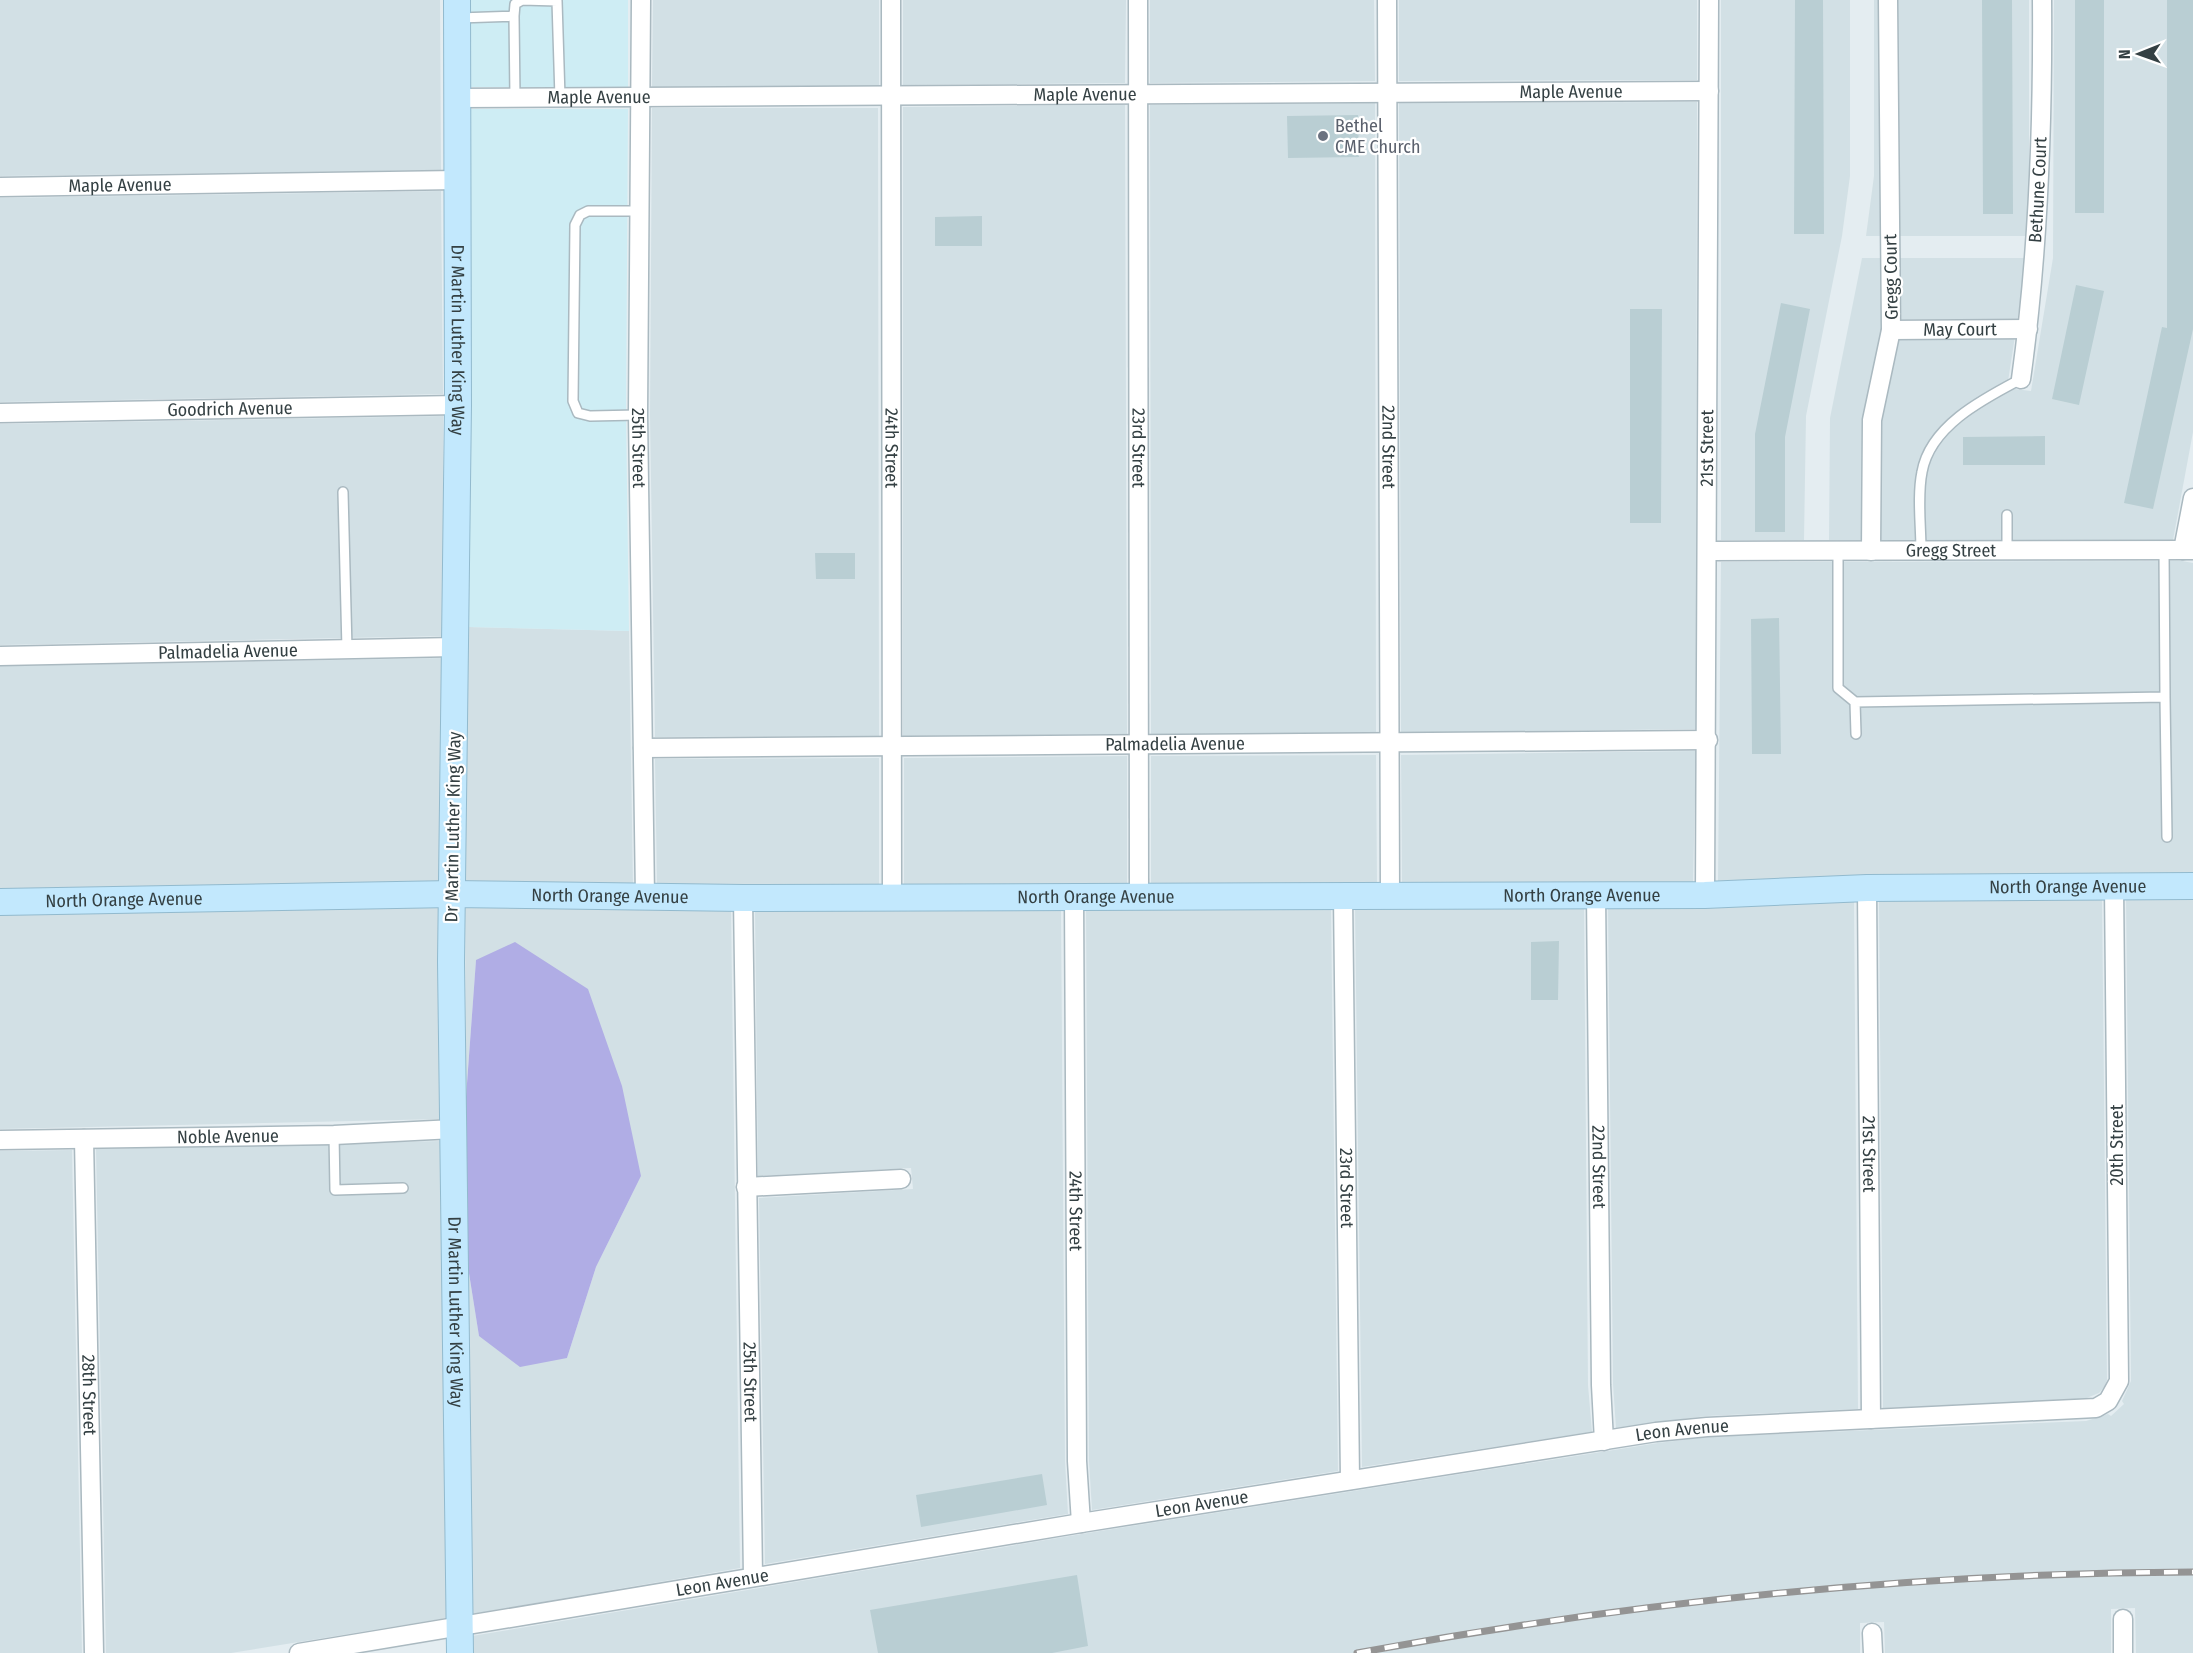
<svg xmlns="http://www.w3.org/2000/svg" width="2193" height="1653" viewBox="0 0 2193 1653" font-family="'Fira Sans Condensed',sans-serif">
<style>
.residential{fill:#d2e0e5}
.commercial{fill:#ceedf4}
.green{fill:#b0ade5}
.building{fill:#b9ced3}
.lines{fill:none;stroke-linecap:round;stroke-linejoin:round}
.lane-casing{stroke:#aab9c0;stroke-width:12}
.street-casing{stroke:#aab9c0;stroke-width:21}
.secondary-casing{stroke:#92bace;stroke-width:28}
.lane{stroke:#fff;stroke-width:9}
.street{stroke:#fff;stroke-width:18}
.secondary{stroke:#c2e8fd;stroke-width:26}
.rail-casing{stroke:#949494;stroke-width:7}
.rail{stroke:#fff;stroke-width:4.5;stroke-dasharray:14;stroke-linecap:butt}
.worship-dot{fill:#6b7280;stroke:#fff;stroke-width:2}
.labels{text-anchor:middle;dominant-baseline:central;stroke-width:4.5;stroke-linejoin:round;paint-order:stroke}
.street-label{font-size:18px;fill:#344043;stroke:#fff}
.worship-label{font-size:18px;fill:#5b616d;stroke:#fff;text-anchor:start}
</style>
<rect width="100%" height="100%" fill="#e4edf1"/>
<path class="residential" d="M0 0H440L441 170 0 176Z
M653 0H879V86L652 87Z
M903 0H1126L1125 83 903 85Z
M1150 0H1374L1375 81 1150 83Z
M1399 0H1697V80L1399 81Z
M1721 0H1850V176L1842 236 1806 416 1804 540H1721Z
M1874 0H2029V236H1866L1874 176Z
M2054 0H2193V432L2173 540H1829L1830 418 1862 258H2027L2007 388 2031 391 2053 258Z
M1697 102 1696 729 1401 733 1399 103Z
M1375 103 1376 733 1151 734 1150 105Z
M1125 105 1127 734 903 736V107Z
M652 108H878L879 736 655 737 650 415Z
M441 191 443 394 0 402V198Z
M443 416V636L0 645V424Z
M2182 561 2193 563V875L1718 883 1721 562Z
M468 627 629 631 633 886 465 883Z
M443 658 441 883 0 891V666Z
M1696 751 1693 883 1402 884 1401 755Z
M1376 755 1377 884 1151 885V756Z
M1127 756V885L904 887V758Z
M879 758V887L657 886 655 759Z
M2102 897 2107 1380 2105 1386 2099 1393 2084 1399 1883 1408 1879 899Z
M2126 897H2193V1653H2136L2135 1608 2111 1609V1653H1885L1884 1622 1860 1623V1653H472V1636L1094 1532 1658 1443 1708 1437 2086 1421 2108 1414 2111 1416 2124 1404 2122 1401 2131 1381Z
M1854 900 1858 1409 1706 1416 1616 1428 1613 1384 1608 904Z
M1584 904 1588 1385 1592 1432 1362 1467 1355 906Z
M441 905 442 1119 0 1129V913Z
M465 905 731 909 740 1568 472 1614 468 1267 479 1336 567 1358 596 1267 641 1176 476 960 466 1097Z
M1086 907H1331L1338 1471 1092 1510 1089 1461Z
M1061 908 1065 1461 1068 1514 765 1564 759 1198 913 1189 911 1168 758 1176 755 909Z
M442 1141 447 1618 231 1653H106L96 1149Z
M72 1150 82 1653H0V1151Z"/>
<path class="commercial" d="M469 0H628V87H471Z
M471 109H628L626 415 629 631 468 627Z"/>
<path class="green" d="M515 942 588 989 622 1086 641 1176 596 1267 567 1358 520 1367 479 1336 468 1267 466 1097 476 960Z"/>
<path class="building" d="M1795 0H1823L1824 234H1794Z
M1982 0H2012L2013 214H1983Z
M2075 0H2104V213H2075Z
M2167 0H2193V329L2153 509 2124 503 2162 327 2167 328Z
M1358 115 1359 157 1288 158 1287 116Z
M982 216V246H935V217Z
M2076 285 2104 291 2079 405 2052 399Z
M1781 303 1810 309 1785 437V532H1755V434Z
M1630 309H1662L1661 523H1630Z
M2045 436V465H1963V437Z
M815 553H855V579H816Z
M1779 618 1781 754H1752L1751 619Z
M1559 941 1558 1000H1531V942Z
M1042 1474 1047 1505 921 1527 916 1495Z
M1077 1575 1088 1646 1052 1653H878L870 1610Z"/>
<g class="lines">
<g class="lane-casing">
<path id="lane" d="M514 16 515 4 522 0 557 1 560 98
M459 18 514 16 515 98
M638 415 590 416 578 413 573 401 575 225 580 215 588 211H640
M343 492 347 649
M2164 550 2165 697
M1838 551V688L1855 702 2165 697 2167 837
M1921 551C1921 526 1917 496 1922 472 1930 426 1983 399 2021 379
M2007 551V515
M1855 702 1856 734
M334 1135 335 1190 403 1188"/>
</g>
<g class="street-casing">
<g id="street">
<path id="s1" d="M641 0 638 415 645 897"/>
<path id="s2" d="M891 0 892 898"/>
<path id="s3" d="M1138 0 1139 896"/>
<path id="s4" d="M1387 0 1390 894"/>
<path id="s5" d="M459 98 1709 91"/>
<path id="s6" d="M0 187 457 180"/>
<path id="s7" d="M1891 330 2028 329"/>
<path id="s8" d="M2021 379C2038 257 2043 123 2042 0"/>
<path id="s9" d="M0 413 458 405"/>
<path d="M2183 550 2193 498"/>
<path id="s10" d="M1709 551 2193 550"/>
<path d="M1871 551 1872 420 1891 330 1888 0"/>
<path id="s11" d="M0 656 455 647"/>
<path id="s12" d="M643 748 1708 740"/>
<path id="s13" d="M1867 888 1871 1419"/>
<path id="s14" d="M1596 893 1601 1385 1604 1441"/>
<path id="s15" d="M1705 895 1709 0"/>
<path id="s16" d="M1343 896 1350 1480"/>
<path id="s17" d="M1074 897 1077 1461 1081 1523"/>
<path id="s18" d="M743 898 753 1577"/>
<path id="s19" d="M84 1139 94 1653"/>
<path id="s20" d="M0 1140 334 1135 454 1129"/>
<path d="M746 1187 901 1179"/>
<path d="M2123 1619V1653"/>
<path d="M1872 1633 1873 1653"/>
<path id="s21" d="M299 1653 1081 1523 1656 1432 1707 1427 2096 1408 2108 1401 2119 1381 2114 886"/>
</g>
</g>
<g class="secondary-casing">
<g id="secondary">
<path id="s22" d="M457 0 458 405 451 962 460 1653"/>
<path id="s23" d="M0 902 453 894 743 898 1705 895 1867 888 2193 886"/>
</g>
</g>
<use href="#lane" class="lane"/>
<use href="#street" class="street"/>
<use href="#secondary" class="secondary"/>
<g class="rail-casing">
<path id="rail" d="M1357 1653C1633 1602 1912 1573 2193 1572"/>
</g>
<use href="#rail" class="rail"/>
</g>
<circle class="worship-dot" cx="1323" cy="136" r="6"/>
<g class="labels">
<g class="street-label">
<text stroke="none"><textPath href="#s5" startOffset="1112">Maple Avenue</textPath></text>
<text stroke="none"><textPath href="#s5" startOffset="626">Maple Avenue</textPath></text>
<text stroke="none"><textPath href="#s5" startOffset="140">Maple Avenue</textPath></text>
<text stroke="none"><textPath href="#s6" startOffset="120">Maple Avenue</textPath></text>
<text stroke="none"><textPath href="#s8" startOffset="190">Bethune Court</textPath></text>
<text transform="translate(1891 277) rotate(-91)">Gregg Court</text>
<text stroke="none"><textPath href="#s7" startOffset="69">May Court</textPath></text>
<text stroke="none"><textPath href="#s22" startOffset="340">Dr Martin Luther King Way</textPath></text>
<text stroke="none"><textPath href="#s9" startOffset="230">Goodrich Avenue</textPath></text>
<text stroke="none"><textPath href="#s4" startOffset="447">22nd Street</textPath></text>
<text stroke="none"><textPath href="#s15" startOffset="447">21st Street</textPath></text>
<text stroke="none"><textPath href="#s3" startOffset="448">23rd Street</textPath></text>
<text stroke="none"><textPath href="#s1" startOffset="448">25th Street</textPath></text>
<text stroke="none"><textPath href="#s2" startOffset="448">24th Street</textPath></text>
<text stroke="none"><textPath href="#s10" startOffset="242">Gregg Street</textPath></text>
<text stroke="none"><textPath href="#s11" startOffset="228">Palmadelia Avenue</textPath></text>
<text stroke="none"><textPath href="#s12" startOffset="532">Palmadelia Avenue</textPath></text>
<text transform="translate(453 827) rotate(-89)">Dr Martin Luther King Way</text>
<text stroke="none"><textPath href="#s23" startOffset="2068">North Orange Avenue</textPath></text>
<text stroke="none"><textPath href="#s23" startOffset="1582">North Orange Avenue</textPath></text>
<text stroke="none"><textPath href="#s23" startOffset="610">North Orange Avenue</textPath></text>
<text stroke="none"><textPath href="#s23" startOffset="1096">North Orange Avenue</textPath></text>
<text stroke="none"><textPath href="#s23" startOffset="124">North Orange Avenue</textPath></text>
<text stroke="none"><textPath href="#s20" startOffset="228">Noble Avenue</textPath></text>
<text transform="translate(2117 1145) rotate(-90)">20th Street</text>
<text stroke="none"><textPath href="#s13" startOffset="266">21st Street</textPath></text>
<text stroke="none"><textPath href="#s14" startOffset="274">22nd Street</textPath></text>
<text stroke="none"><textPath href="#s16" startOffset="292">23rd Street</textPath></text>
<text stroke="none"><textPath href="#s17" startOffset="314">24th Street</textPath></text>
<text stroke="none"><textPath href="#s22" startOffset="1312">Dr Martin Luther King Way</textPath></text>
<text stroke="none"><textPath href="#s18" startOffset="484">25th Street</textPath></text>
<text stroke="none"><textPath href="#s19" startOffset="256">28th Street</textPath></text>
<text stroke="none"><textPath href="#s21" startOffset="1401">Leon Avenue</textPath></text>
<text stroke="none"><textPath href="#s21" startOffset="915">Leon Avenue</textPath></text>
<text stroke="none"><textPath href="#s21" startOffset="429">Leon Avenue</textPath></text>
</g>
<g class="worship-label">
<text x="1335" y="126">Bethel<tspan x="1335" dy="21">CME Church</tspan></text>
</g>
</g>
<g transform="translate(2139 54) rotate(269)" stroke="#ffffff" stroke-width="4.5" paint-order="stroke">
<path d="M0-4.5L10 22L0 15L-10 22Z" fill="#344043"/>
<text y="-9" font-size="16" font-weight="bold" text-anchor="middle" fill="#344043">N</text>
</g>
</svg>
